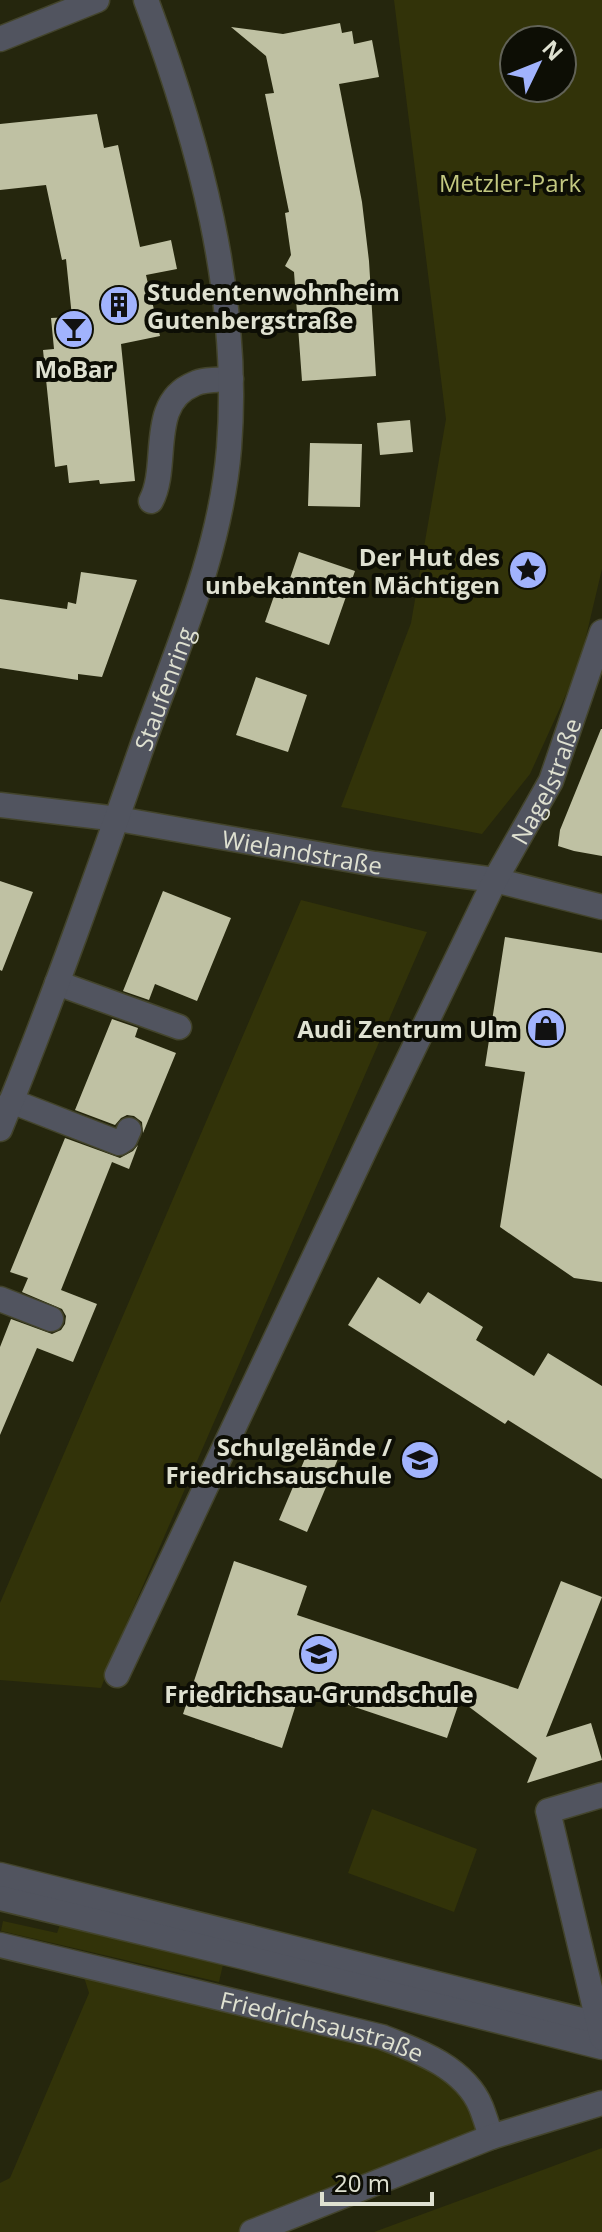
<svg xmlns="http://www.w3.org/2000/svg" width="602" height="2232" viewBox="0 0 602 2232" font-family="'Open Sans',sans-serif">
<style>
.green{fill:#323309;fill-rule:evenodd}
.building{fill:#bfc1a3}
.lines{fill:none;stroke-linecap:round;stroke-linejoin:round}
.minor-casing{stroke:#43442c;stroke-width:27}
.minor{stroke:#51545f;stroke-width:24}
.labels{text-anchor:middle;dominant-baseline:central;stroke-width:8;stroke-linejoin:round;paint-order:stroke}
.park-label{font-size:24px;fill:#c3c881;stroke:#0d0e05}
.poi-label{font-size:24px;font-weight:bold;fill:#dfe1d1;stroke:#0d0e05;text-anchor:end}
.street-label{font-size:24px;fill:#dfe1d1;stroke:#0d0e05}
</style>
<rect width="100%" height="100%" fill="#25260d"/>
<path class="green" d="M394 0H602V569L579 666 530 774 482 834 341 807 411 623 446 419ZM514 40H562V88H514Z
M301 900 427 932 118 1643 101 1688 0 1680V1603Z
M372 1809 477 1849 454 1912 348 1873Z
M3 1921 57 1933 61 1922 224 1960 219 1982 1 1931Z
M80 1964 382 2037 452 2071 491 2137 252 2232H0V2183L10 2178 89 1993Z
M602 2148V2232H374Z"/>
<path class="building" d="M340 23 342 33 352 31 354 44 372 40 379 77 339 84 362 202 369 261 376 376 302 381 294 272 285 266 291 255 285 213 289 212 265 94 274 93 266 56 231 27 283 34Z
M97 114 104 148 118 145 140 247 171 240 177 269 146 275 160 336 121 344 135 481 100 484 99 480 69 483 67 465 55 467 43 350 54 349 51 318 72 317 66 259 62 260 46 185 0 190V124Z
M410 420 413 452 380 455 377 423Z
M310 443 362 444 360 507 308 506Z
M299 552 355 571 329 645 265 622 274 596 283 599Z
M81 572 137 580 102 677 78 674V680L0 668V599L67 609 68 602 76 604Z
M256 677 307 695 288 752 236 735Z
M601 729H602V856L574 851 558 846 560 830Z
M0 881 33 892 2 971 0 970Z
M163 891 231 918 197 1001 155 984 149 1000 123 991Z
M505 937 602 953V1282L574 1278 500 1227 525 1072 485 1066Z
M112 1019 138 1028 135 1037 176 1053 143 1133 142 1122 134 1116 127 1115 121 1118 115 1125 75 1110Z
M65 1138 120 1158 133 1151 138 1145 129 1169 112 1162 61 1290 97 1304 73 1362 37 1348 0 1435V1347L11 1319 52 1334 61 1330 65 1324 66 1316 62 1309 22 1292 28 1278 10 1272Z
M378 1277 420 1304 428 1292 483 1327 476 1340 534 1376 548 1353 602 1386V1479L508 1420 505 1424 348 1325Z
M312 1442 340 1454 307 1532 279 1520Z
M234 1561 307 1586 297 1615 518 1689 561 1581 602 1597 546 1737 591 1723 602 1760 527 1783 537 1758 460 1700 447 1738 301 1689 282 1748 183 1714Z"/>
<g class="lines">
<g class="minor-casing">
<g id="minor">
<path d="M0 39 97 0"/>
<path d="M151 501C170 465 147 403 194 384 204 379 219 380 231 379"/>
<path id="s1" d="M0 805 118 819 375 864 495 880 602 907"/>
<path d="M57 983 179 1027"/>
<path d="M11 1101 119 1143 125 1139 129 1130"/>
<path id="s2" d="M0 1129C53 1000 99 869 145 738 179 644 221 549 229 448 241 295 199 142 146 0"/>
<path d="M0 1299 51 1319"/>
<path id="s3" d="M117 1675 368 1143 495 880 551 781 602 632"/>
<path d="M0 1875 602 2025"/>
<path d="M0 1898 244 1957 602 2047"/>
<path id="s4" d="M0 1945 382 2037C419 2051 465 2068 481 2107 485 2117 488 2127 491 2137"/>
<path d="M602 2038 548 1811 602 1795"/>
<path d="M252 2232 491 2137 602 2103"/>
</g>
</g>
<use href="#minor" class="minor"/>
</g>
<defs>
<g id="building-disc" transform="scale(2)"><circle r="9.5" fill="#a1b3fd" stroke="#0d0e05"/><path d="M-4-6H4V6H1V3H-1V6H-4ZM-2.5-4.3h1.7v1.8h-1.7ZM.8-4.3h1.7v1.8H.8ZM-2.5-1h1.7V.8h-1.7ZM.8-1h1.7V.8H.8Z" fill="#111"/></g>
<g id="bar-disc" transform="scale(2)"><circle r="9.5" fill="#a1b3fd" stroke="#0d0e05"/><path d="M-6-5H6L.8 .8V4.5H3.5V6h-7V4.5H-.8V.8Z" fill="#111"/></g>
<g id="sight-disc" transform="scale(2)"><circle r="9.5" fill="#a1b3fd" stroke="#0d0e05"/><path d="M0-6L1.8-2.2L6-1.7L2.9 1.2L3.7 5.4L0 3.3L-3.7 5.4L-2.9 1.2L-6-1.7L-1.8-2.2Z" fill="#111"/></g>
<g id="shop-disc" transform="scale(2)"><circle r="9.5" fill="#a1b3fd" stroke="#0d0e05"/><path d="M-5-2.5h2.3a2.7 3.5 0 0 1 5.4 0H5L5.5 6h-11ZM-1.5-2.5h3a1.5 2.3 0 0 0-3 0Z" fill="#111"/></g>
<g id="school-disc" transform="scale(2)"><circle r="9.5" fill="#a1b3fd" stroke="#0d0e05"/><path d="M0-5L7-2L0 1L-7-2ZM-4 1L0 2.5L4 1V4Q0 6-4 4Z" fill="#111"/></g>
</defs>
<g fill-rule="evenodd">
<use href="#building-disc" x="119" y="305"/>
<use href="#bar-disc" x="74" y="329"/>
<use href="#sight-disc" x="528" y="570"/>
<use href="#shop-disc" x="546" y="1028"/>
<use href="#school-disc" x="420" y="1460"/>
<use href="#school-disc" x="319" y="1654"/>
</g>
<g class="labels">
<g class="park-label">
<text x="510" y="182">Metzler-Park</text>
</g>
<g class="poi-label">
<text x="147" y="291" text-anchor="start">Studentenwohnheim<tspan x="147" dy="28">Gutenbergstraße</tspan></text>
<text x="74" y="368" text-anchor="middle">MoBar</text>
<text x="500" y="556">Der Hut des<tspan x="500" dy="28">unbekannten Mächtigen</tspan></text>
<text x="518" y="1028">Audi Zentrum Ulm</text>
<text x="392" y="1446">Schulgelände /<tspan x="392" dy="28">Friedrichsauschule</tspan></text>
<text x="319" y="1693" text-anchor="middle">Friedrichsau-Grundschule</text>
</g>
<g class="street-label">
<text stroke="none"><textPath href="#s2" startOffset="470">Staufenring</textPath></text>
<text stroke="none"><textPath href="#s3" startOffset="992">Nagelstraße</textPath></text>
<text stroke="none"><textPath href="#s1" startOffset="306">Wielandstraße</textPath></text>
<text stroke="none"><textPath href="#s4" startOffset="332">Friedrichsaustraße</textPath></text>
</g>
</g>
<g transform="translate(538 64) rotate(47)"><circle r="38" fill="#0d0e05" stroke="#616257" stroke-width="2"/>
<path d="M0-6L14 30L0 20L-14 30Z" fill="#a1b3fd"/>
<text y="-12" font-size="22" font-weight="bold" text-anchor="middle" fill="#dfe1d1">N</text>
</g>
<path d="M322 2192v12h110v-12" fill="none" stroke="#dfe1d1" stroke-width="4"/>
<text x="334" y="2192" font-size="24" fill="#dfe1d1" stroke="#0d0e05" stroke-width="6" paint-order="stroke">20 m</text>
</svg>
